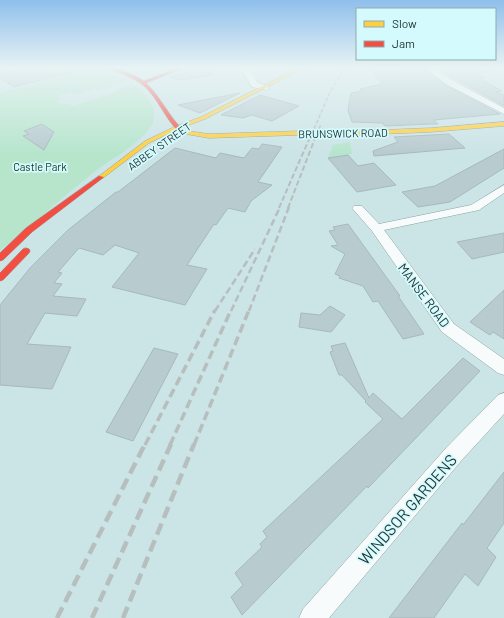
<svg xmlns="http://www.w3.org/2000/svg" width="504" height="618" viewBox="0 0 504 618" font-family="Barlow,sans-serif">
<style>
.green{fill:#b6e5cc}
.building{fill:#b8cbcf;stroke:#a6b9bd}
.lines{fill:none;stroke-linecap:round;stroke-linejoin:round}
.street-casing{stroke:#8da1a2;stroke-width:1}
.slow-casing{stroke:#8da1a2;stroke-width:1}
.jam-casing{stroke:#8da1a2;stroke-width:1}
.street{fill:#f7fbfb;fill-rule:evenodd}
.slow{fill:#ffcf43;fill-rule:evenodd}
.jam{fill:#f24e42;fill-rule:evenodd}
.rail-far4{stroke:#b7bebe;stroke-width:1.5;stroke-dasharray:4 2;stroke-linecap:butt}
.rail-far3{stroke:#b7bebe;stroke-width:2;stroke-dasharray:5.5 2.5;stroke-linecap:butt}
.rail-far2{stroke:#b7bebe;stroke-width:2.5;stroke-dasharray:7 3.5;stroke-linecap:butt}
.rail-far1{stroke:#b7bebe;stroke-width:3.5;stroke-dasharray:9 4.5;stroke-linecap:butt}
.rail{stroke:#b7bebe;stroke-width:4.5;stroke-dasharray:12 6;stroke-linecap:butt}
.slow-bridge-casing{stroke:#8da1a2;stroke-width:6;stroke-linecap:butt}
.slow-bridge{stroke:#ffcf43;stroke-width:6}
.labels{text-anchor:middle;dominant-baseline:central;stroke-width:3.5;stroke-linejoin:round;paint-order:stroke}
.far-street-label{font-size:11px;fill:#223637;stroke:#d4fafd}
.far-park-label{font-size:11px;fill:#153420;stroke:#d4fafd}
.street-label{font-size:13px;fill:#223637;stroke:#d4fafd}
.near-street-label{font-size:16px;fill:#223637;stroke:#d4fafd}
</style>
<rect width="100%" height="100%" fill="#cbe4e6"/>
<path class="green" d="M97 67 128 80 98 90 94 88 75 95 71 92 58 96 62 99 57 101 62 105 68 103 72 106 111 94 120 88 133 84C144 91 159 108 153 122 145 142 110 159 93 173 62 198 31 225 0 251V93Z
M350 142 352 154 328 158 333 145Z"/>
<path class="building" d="M24 67H72L73 72 14 87 0 78V73Z
M191 67H212V75L180 80 170 77Z
M421 67 445 85 500 114 434 120 438 124H431L385 126 382 123 352 122 348 110 351 93 363 91 360 89 382 84 372 71Z
M434 67H488V71L477 74 485 77 479 78 502 91 496 92 504 95V106Z
M240 93 200 113 178 105Z
M260 95 299 106 272 121 252 115 243 118 221 115Z
M42 124 54 132 44 150 23 136 29 134 24 131Z
M449 134 465 148 374 156 373 151 398 142 394 137Z
M262 144 282 147 258 182 272 185 251 201 245 212 228 208 216 225 214 224 187 265 207 269 185 305 112 287 139 253 115 245 103 255 79 248 58 272 62 273 54 283 62 284 53 296 86 299 77 316 45 313 27 344 71 347 52 389 0 385V305L30 268 68 230 116 192H118L175 148 216 158 220 153 244 158 252 148 259 149Z
M504 149V168L450 202 418 207 402 192 435 186Z
M348 155 358 166 374 163 396 185 357 192 328 158Z
M348 224 400 296H398L424 334 403 339 378 301 373 302 363 286 339 278 340 276 335 274 345 254 331 246 338 245 329 231 335 230 333 227Z
M504 233V252L472 259 457 242Z
M504 290V339L493 332 490 335 470 322Z
M330 306 345 315 331 332 299 327 301 313 320 315Z
M345 343 369 398 373 393 402 419 463 358 480 371 368 488 367 486 242 615 231 597 243 585 235 573 262 547 260 544 267 537 263 531 383 419 365 402 366 401 342 375H339L330 352 333 351 331 346Z
M154 348 178 354 133 441 106 432Z
M504 472V523L487 548 496 557 478 586 465 574 434 618H389L462 523 463 525Z"/>
<g class="lines">
<g class="street-casing">
<path id="street" d="M240 67H247L258 83 268 86V90L252 87Z
M423 67H431L452 80 504 108V114L446 84Z
M504 185V193L479 210 384 230 454 324 504 359V375L498 373 442 332 372 231 352 208 354 206H362L379 224 471 205Z
M504 393V414L461 461 329 618H299L303 609 447 447 498 395Z"/>
</g>
<g class="slow-casing">
<path id="slow" d="M300 67H306L205 119 178 129 149 143 103 178 98 177 145 141 174 127 201 117Z
M504 122V126L431 132 333 136 330 134 333 132 431 128Z
M182 130 209 134 300 131 303 133 300 135 209 138 180 133V131Z"/>
</g>
<g class="jam-casing">
<path id="jam" d="M106 67C119 67 133 74 144 81L180 67H187L146 83C161 97 169 117 184 131V133H180C165 119 158 98 144 86 134 77 119 74 106 67Z
M99 176 104 177 32 232 3 260 0 261V253L26 228Z
M26 248 29 249 30 251 29 253 3 280 0 281V273L23 249Z"/>
</g>
<use href="#street" class="street"/>
<use href="#slow" class="slow"/>
<use href="#jam" class="jam"/>
<path class="rail-far4" d="M314 129 330 92 346 67
M319 129 321 124"/>
<path class="rail-far3" d="M279 208 314 128
M288 208 319 128"/>
<path class="rail-far2" d="M215 311 255 249
M231 311 280 207
M249 311 289 207"/>
<path class="rail-far1" d="M145 445 215 310
M170 445 231 310
M194 445 249 310"/>
<path class="rail" d="M57 618 145 444
M92 618 171 444
M123 618 194 444"/>
<g class="slow-bridge-casing">
<path id="slow-bridge" d="M300 133 333 134"/>
</g>
<use href="#slow-bridge" class="slow-bridge"/>
</g>
<linearGradient id="sky" x2="0" y2="1"><stop stop-color="#8fbfec"/><stop offset="0.44" stop-color="#e8f3f4"/><stop offset="1" stop-color="#e8f3f4" stop-opacity="0"/></linearGradient>
<rect width="504" height="154" fill="url(#sky)"/>
<g class="labels">
<g class="far-street-label">
<text transform="translate(343 133) rotate(-1)">BRUNSWICK ROAD</text>
<text transform="translate(159 146) rotate(-35)">ABBEY STREET</text>
</g>
<g class="far-park-label">
<text x="40" y="166">Castle Park</text>
</g>
<g class="street-label">
<text transform="translate(424 295) rotate(53)">MANSE ROAD</text>
</g>
<g class="near-street-label">
<text transform="translate(407 509) rotate(-49)">WINDSOR GARDENS</text>
</g>
</g>
<rect x="356" y="8" width="140" height="52" fill="#d4fafd" stroke="#8dacae"/>
<rect x="364" y="21" width="20" height="6" fill="#ffcf43" stroke="#8dacae"/>
<text x="392" y="28" font-size="12" fill="#223637">Slow</text>
<rect x="364" y="41" width="20" height="6" fill="#f24e42" stroke="#8dacae"/>
<text x="392" y="48" font-size="12" fill="#223637">Jam</text>
</svg>
